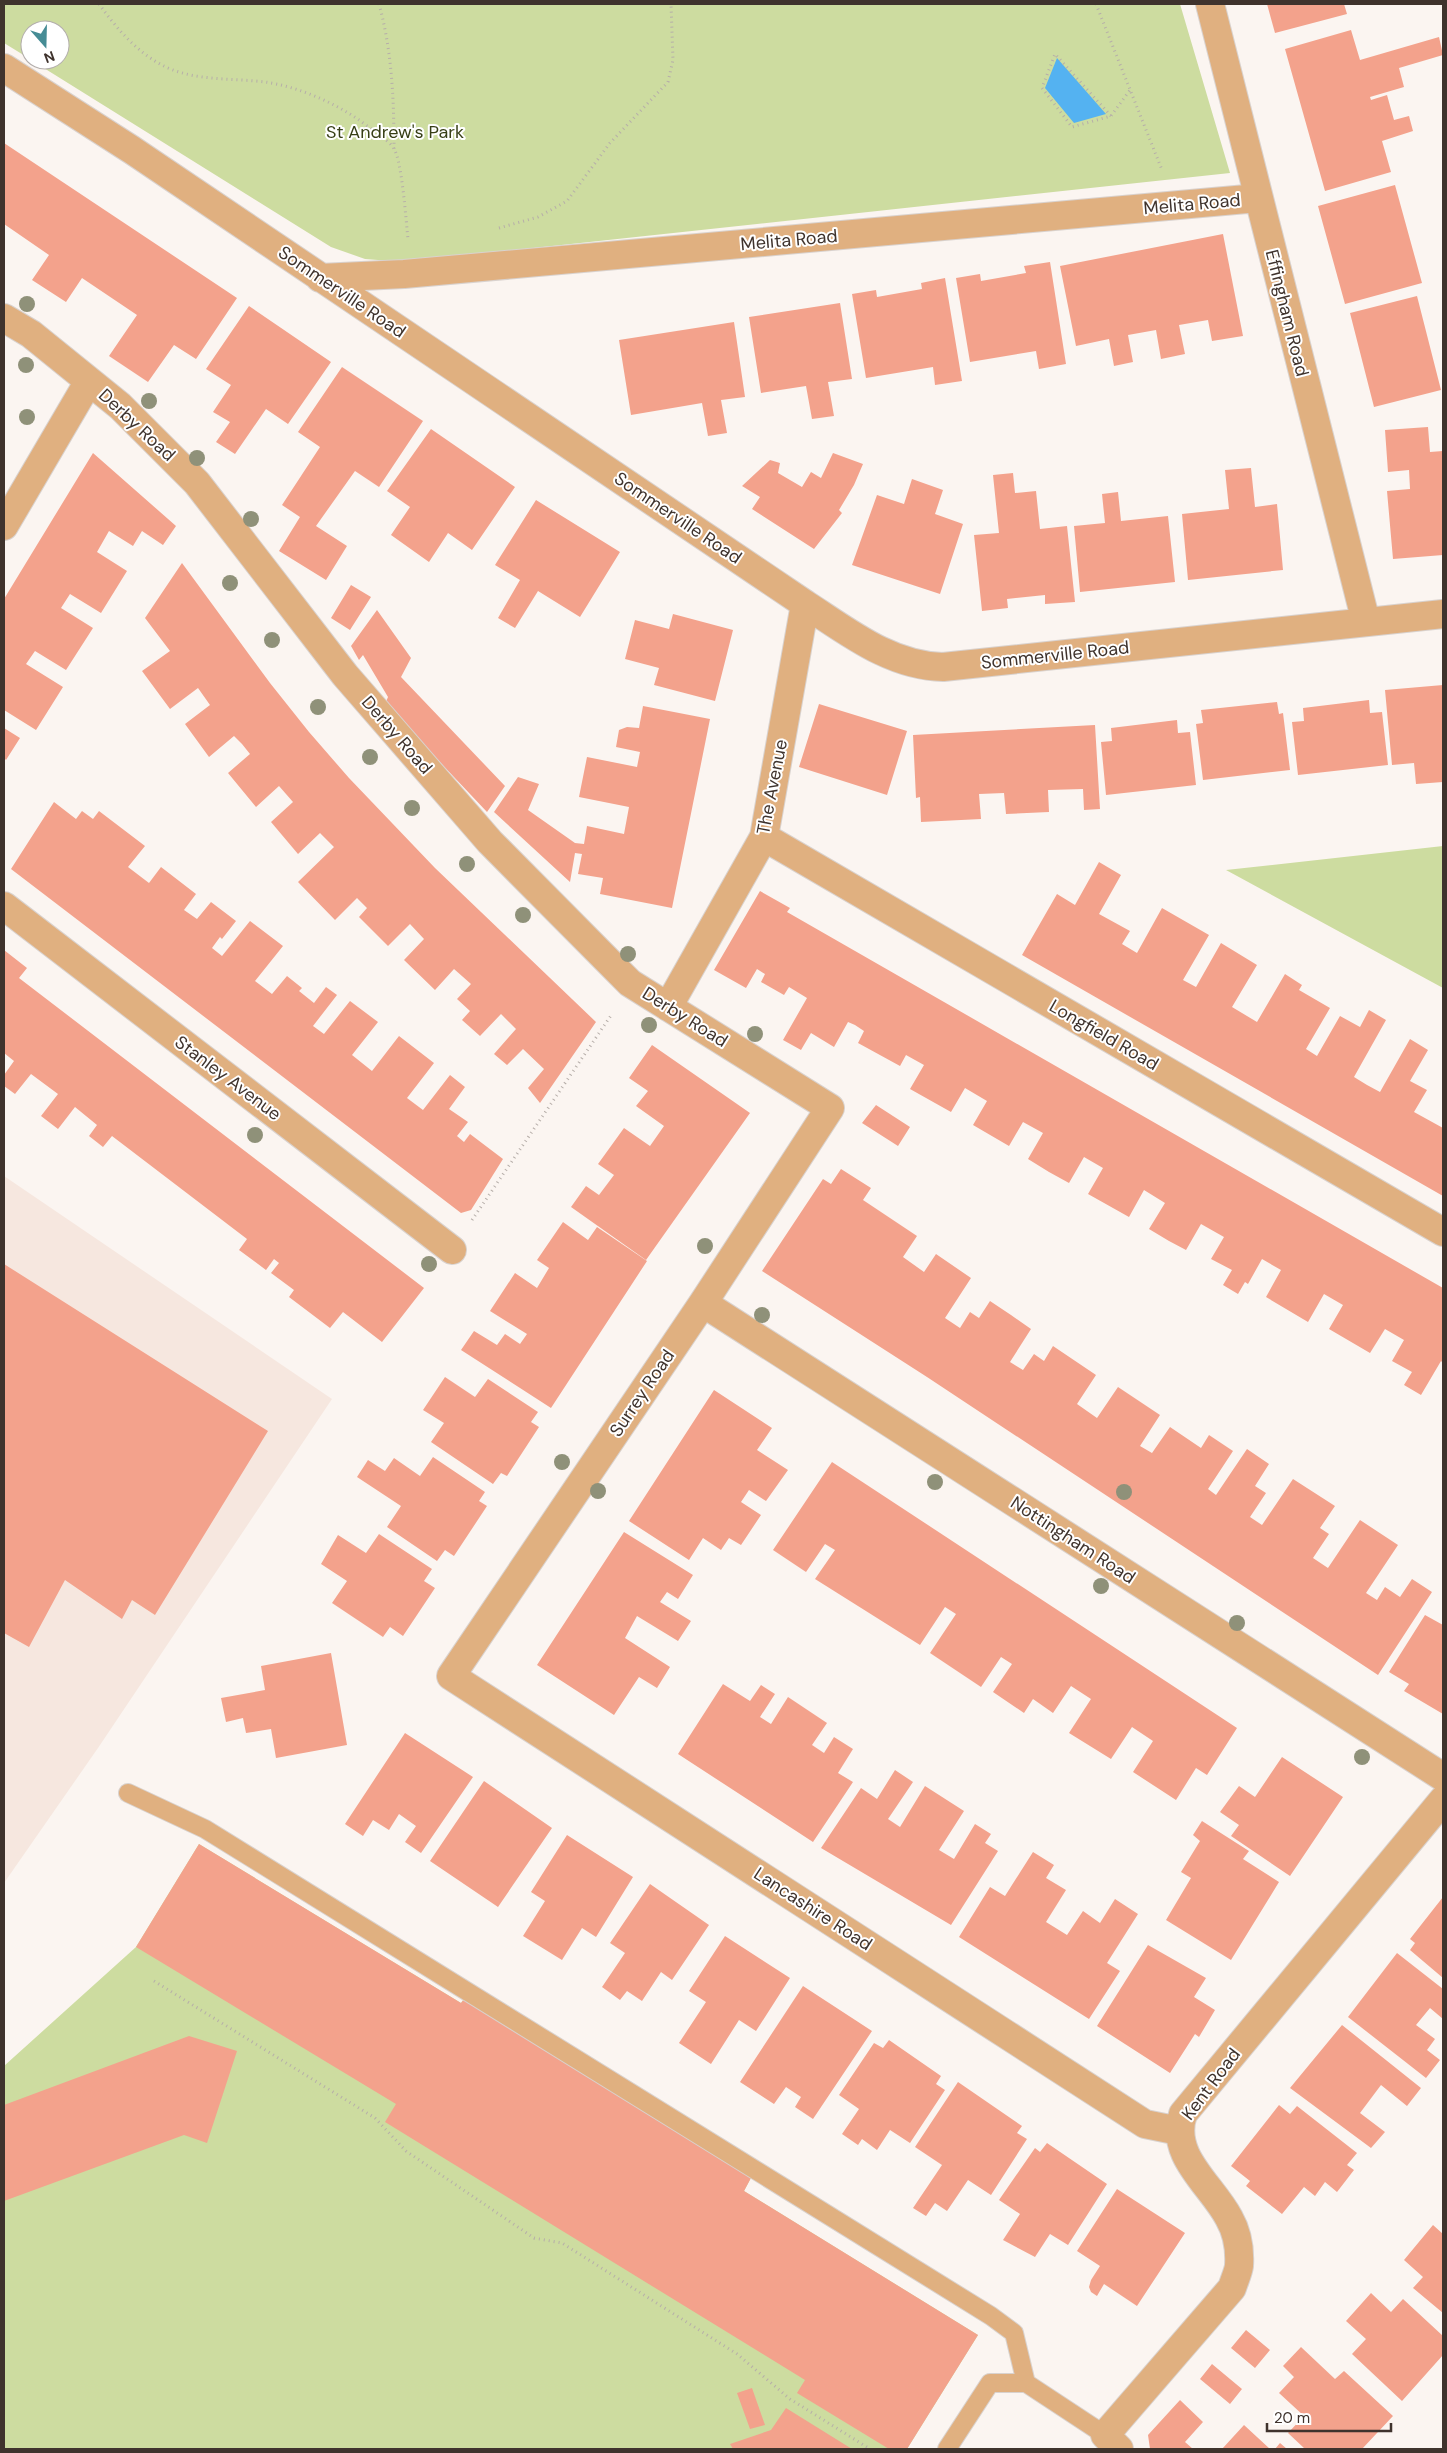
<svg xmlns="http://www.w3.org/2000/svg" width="1447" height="2453" viewBox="0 0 1447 2453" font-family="'DM Sans',sans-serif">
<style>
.built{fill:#f6e7df}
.green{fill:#cddca0}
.water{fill:#54b2f1}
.building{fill:#f3a28c}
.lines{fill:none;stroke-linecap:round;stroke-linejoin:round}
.lane-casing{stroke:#d9d2ce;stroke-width:20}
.street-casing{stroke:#d9d2ce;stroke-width:30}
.path{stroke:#b6aea9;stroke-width:3;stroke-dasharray:1 4;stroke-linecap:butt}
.lane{stroke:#e0b080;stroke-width:18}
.street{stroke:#e0b080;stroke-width:28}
.tree{fill:#8f9179}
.labels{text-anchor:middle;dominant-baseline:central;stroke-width:4;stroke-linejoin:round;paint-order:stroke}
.park-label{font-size:18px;fill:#373f16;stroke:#fff}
.street-label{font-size:18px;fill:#3f332d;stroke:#fff}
</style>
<rect width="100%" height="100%" fill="#fbf5f1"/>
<path class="built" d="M4 1176 332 1399 98 1748 4 1883Z"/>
<path class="green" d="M4 4H1180L1230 173 404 262 365 259 331 247 31 60H60V30H30V59L4 43Z
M1443 846V988L1226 870Z
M199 1844 461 2003 464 1999 752 2176 744 2191 978 2335 907 2449H4V2066L136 1947Z"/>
<path class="water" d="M1057 58 1106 114 1074 123 1045 88Z"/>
<path class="building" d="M1267 4H1344L1347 14 1275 33Z
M1351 30 1360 60 1439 37 1443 55 1399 68 1404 87 1370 97 1371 100 1387 95 1394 120 1409 116 1413 131 1382 141 1391 172 1325 191 1285 49Z
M4 143 237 298 196 359 174 345 148 382 109 356 137 315 82 278 66 302 32 280 49 255 4 224Z
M1395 185 1422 283 1345 304 1318 206Z
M1223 234 1243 336 1212 341 1208 320 1179 325 1185 354 1161 359 1156 330 1128 335 1133 362 1114 366 1109 339 1076 346 1060 266Z
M1050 262 1066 364 1039 369 1036 351 970 362 956 278 980 274 981 281 1026 273 1024 266Z
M945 278 962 381 935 385 933 367 866 378 852 294 876 290 877 297 922 289 921 283Z
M1417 296 1441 390 1374 407 1350 313Z
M840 303 852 379 828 382 834 416 812 419 806 386 761 393 749 317Z
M249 306 331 362 288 424 266 409 235 454 216 442 230 422 213 412 231 385 206 369Z
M734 322 745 397 721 400 727 433 708 436 702 403 631 415 619 340Z
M342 367 423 421 379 487 355 471 316 526 347 546 326 580 279 551 300 517 282 505 320 447 298 432Z
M1428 427 1430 452 1443 451V555L1393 559 1387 491 1410 489 1409 470 1388 472 1385 430Z
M431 429 515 487 472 550 448 533 429 562 391 535 410 507 387 491Z
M93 453 176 526 163 545 142 531 133 546 109 531 97 552 127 571 101 613 70 594 61 608 93 628 66 670 35 651 26 664 63 687 36 730 4 710V599Z
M833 453 863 464 854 485 839 510 842 513 814 549 752 509 760 497 742 486 770 460 780 463 778 473 802 487 811 472 821 478Z
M1251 468 1255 507 1277 504 1283 570 1188 580 1182 514 1229 509 1225 470Z
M1013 473 1015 493 1036 491 1040 529 1067 526 1075 602 1045 604V595L1007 599 1008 608 982 611 974 535 999 533 993 475Z
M912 479 943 490 935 514 963 524 940 594 852 565 877 495 904 504Z
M1118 492 1121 521 1168 516 1175 582 1080 592 1074 526 1105 523 1102 494Z
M536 500 620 552 580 617 538 591 515 628 498 618 520 580 495 565Z
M182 563 270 683 309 732 349 778 435 868 596 1022 540 1103 528 1088 544 1069 523 1049 507 1065 494 1054 516 1029 501 1014 480 1036 462 1020 470 1011 457 999 471 984 454 969 435 990 404 960 424 939 410 924 388 946 359 917 367 908 357 898 335 920 298 882 334 847 320 833 298 854 271 822 293 802 279 786 256 807 228 773 250 754 242 744 234 736 209 757 185 724 210 705 198 688 170 709 142 671 170 651 145 618Z
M351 585 371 597 350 630 331 618Z
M377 610 411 658 401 677 505 786 487 812 385 704 388 697 363 655 359 660 351 646Z
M673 614 733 630 715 701 654 685 659 668 625 659 635 620 669 629Z
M1443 685V782L1416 784 1414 763 1392 765 1385 690Z
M1369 700 1370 713 1382 712 1388 765 1298 775 1292 722 1304 721 1303 708Z
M1277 702 1279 714 1283 713 1290 770 1203 780 1196 724 1203 723 1201 710Z
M819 704 907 731 887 795 799 767Z
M643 706 710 719 672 908 600 894 603 878 578 874 582 854 575 853 570 882 494 812 518 777 539 784 528 810 575 843 584 844 587 826 624 834 629 807 579 797 587 757 637 767 640 752 616 747 619 730 627 727 639 728Z
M1177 720 1178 733 1190 732 1196 785 1106 795 1101 742 1112 741 1111 728Z
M1095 725 1100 809 1084 810 1083 789 1048 790 1049 812 1027 813 1006 814 1004 793 979 794 981 819 921 822 920 797 916 798 913 735Z
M4 728 20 738 6 760 4 758Z
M54 802 76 819 82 811 93 819 99 811 145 846 128 867 149 883 161 867 196 894 184 910 197 919 211 902 236 921 222 939 220 937 212 948 222 956 250 921 283 946 255 981 272 994 287 976 302 988 299 991 314 1003 326 987 337 995 313 1026 324 1034 350 1001 378 1022 352 1055 372 1071 399 1036 434 1063 407 1098 423 1110 450 1075 465 1087 449 1109 468 1122 457 1136 464 1142 470 1134 503 1159 471 1210 461 1213 11 869Z
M1099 862 1121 875 1099 914 1130 931 1122 944 1137 953 1162 908 1209 935 1183 980 1196 987 1221 943 1257 965 1232 1007 1257 1022 1285 974 1302 985 1299 990 1330 1008 1306 1049 1317 1056 1340 1016 1360 1027 1369 1010 1386 1020 1354 1077 1367 1085 1380 1092 1410 1039 1428 1050 1410 1081 1427 1090 1414 1112 1443 1128V1196L1022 955 1057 894 1075 905Z
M760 891 790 908 787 912 1443 1288V1363L1441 1361 1421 1395 1404 1385 1412 1372 1392 1361 1404 1340 1385 1329 1370 1353 1329 1329 1343 1305 1324 1294 1308 1322 1266 1297 1281 1270 1262 1259 1248 1284 1245 1282 1238 1294 1223 1285 1232 1270 1211 1259 1224 1237 1201 1224 1186 1250 1169 1241 1149 1229 1165 1203 1144 1190 1129 1217 1088 1194 1103 1168 1084 1157 1069 1183 1049 1172 1028 1159 1043 1133 1023 1122 1009 1146 973 1125 987 1101 965 1088 951 1112 910 1089 924 1065 906 1055 900 1066 858 1043 864 1031 855 1025 848 1022 834 1047 811 1033 801 1050 783 1040 807 998 789 987 784 995 761 982 765 974 757 969 746 988 714 970Z
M4 950 27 968 19 978 424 1288 382 1342 343 1312 330 1328 289 1297 294 1290 271 1273 279 1263 274 1259 266 1270 239 1250 247 1239 112 1136 103 1147 89 1136 97 1125 75 1107 58 1129 41 1116 58 1094 31 1074 15 1094 4 1086V1075L14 1061 4 1053Z
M652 1045 750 1113 646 1260 571 1207 586 1186 599 1195 614 1175 598 1164 624 1128 650 1146 664 1126 636 1106 648 1091 629 1078Z
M876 1105 910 1127 898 1146 862 1123Z
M841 1169 871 1188 863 1200 917 1236 903 1257 924 1272 936 1254 971 1278 945 1318 960 1328 970 1312 979 1318 990 1301 1011 1315 1031 1329 1010 1362 1023 1370 1034 1354 1044 1361 1053 1346 1096 1375 1077 1404 1097 1418 1118 1387 1160 1415 1140 1446 1152 1453 1170 1427 1201 1448 1209 1435 1233 1451 1208 1489 1216 1495 1247 1449 1269 1464 1255 1486 1266 1493 1250 1517 1262 1525 1293 1479 1335 1506 1320 1528 1329 1534 1313 1558 1328 1568 1360 1520 1398 1545 1366 1593 1377 1600 1385 1587 1400 1597 1412 1579 1432 1592 1378 1675 927 1377 762 1271 823 1179 831 1184Z
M563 1222 588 1240 597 1227 647 1261 551 1408 461 1350 474 1331 497 1345 505 1334 520 1344 527 1334 490 1311 515 1273 537 1288 549 1268 537 1260Z
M4 1264 268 1431 155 1615 132 1600 122 1619 65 1580 29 1647 4 1633Z
M445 1377 475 1397 488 1379 538 1412 531 1422 539 1427 507 1476 501 1473 493 1484 431 1442 444 1423 423 1410Z
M714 1390 772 1428 757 1450 788 1470 766 1501 749 1490 741 1502 761 1515 741 1545 729 1538 721 1550 703 1538 689 1560 629 1521Z
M433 1457 485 1492 479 1501 487 1506 454 1556 445 1550 437 1561 387 1527 401 1506 357 1477 368 1460 385 1471 394 1458 420 1476Z
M832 1462 1237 1728 1207 1775 1196 1768 1176 1800 1133 1772 1153 1741 1132 1727 1111 1759 1069 1733 1091 1699 1071 1686 1053 1713 1033 1699 1024 1713 993 1692 1012 1664 1001 1657 981 1687 930 1653 956 1614 945 1607 920 1645 815 1579 835 1550 825 1544 806 1572 773 1550Z
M624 1532 693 1575 678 1599 667 1592 660 1602 691 1621 678 1641 637 1616 625 1638 670 1667 657 1688 639 1677 614 1715 537 1665Z
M379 1534 432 1569 424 1581 435 1588 403 1636 390 1627 383 1637 332 1603 347 1581 321 1564 338 1535 366 1553Z
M1425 1615 1443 1625V1714L1404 1691 1409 1684 1389 1672Z
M331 1653 347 1745 276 1758 271 1729 246 1733 243 1718 226 1722 221 1698 265 1690 261 1666Z
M723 1684 750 1701 761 1685 775 1694 760 1717 771 1724 788 1697 827 1723 812 1745 824 1753 834 1737 853 1749 838 1773 853 1782 813 1842 678 1754Z
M405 1733 473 1777 421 1853 405 1842 416 1826 399 1814 389 1830 373 1820 363 1836 345 1824Z
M1282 1757 1343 1797 1290 1876 1231 1836 1239 1825 1220 1812 1239 1786 1255 1797Z
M895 1770 913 1782 888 1819 900 1827 925 1786 964 1811 939 1850 954 1859 975 1824 991 1834 985 1843 998 1851 951 1925 821 1848 861 1788 877 1799Z
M484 1781 552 1828 498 1907 430 1861Z
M1202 1821 1249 1851 1243 1859 1279 1882 1231 1960 1166 1920 1191 1878 1181 1872 1200 1841 1193 1835Z
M567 1835 633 1877 596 1937 582 1928 562 1960 523 1936 545 1901 531 1892Z
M199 1844 461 2003 464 1999 752 2176 744 2191 978 2335 907 2449H889L797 2393 805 2380 385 2122 396 2104 136 1947Z
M1033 1852 1054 1865 1046 1878 1066 1890 1046 1922 1067 1935 1083 1911 1100 1923 1115 1899 1138 1914 1107 1963 1120 1971 1089 2019 959 1937 990 1887 1005 1896Z
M650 1884 709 1925 672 1980 661 1972 642 2001 627 1991 620 2000 602 1987 625 1953 610 1943Z
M1443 1897V1978L1410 1950 1415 1943 1410 1939Z
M725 1936 790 1978 756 2031 739 2020 711 2064 679 2043 706 2002 689 1991Z
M1148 1945 1206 1978 1194 1997 1215 2010 1199 2037 1195 2034 1170 2073 1097 2026Z
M1397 1953 1443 1989V2019L1430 2008 1416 2025 1435 2039 1427 2050 1440 2060 1426 2078 1348 2017Z
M803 1986 872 2031 813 2119 795 2107 801 2097 786 2087 774 2104 740 2082Z
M1342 2025 1421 2088 1407 2106 1381 2085 1360 2113 1385 2132 1371 2148 1290 2088Z
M189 2036 237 2051 207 2143 184 2135 4 2201V2105Z
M889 2040 941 2076 936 2084 945 2090 910 2143 890 2130 877 2150 862 2139 858 2145 842 2134 859 2109 839 2095 874 2043 883 2048Z
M958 2082 1022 2126 1017 2133 1027 2139 991 2195 968 2180 947 2211 935 2203 926 2216 913 2208 942 2165 915 2147Z
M1279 2105 1290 2114 1297 2106 1357 2153 1347 2165 1354 2170 1337 2192 1325 2182 1315 2196 1304 2187 1282 2214 1246 2186 1250 2181 1231 2166Z
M1047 2143 1107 2184 1068 2245 1050 2234 1035 2257 1003 2240 1020 2214 999 2200 1035 2148 1040 2152Z
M1117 2189 1185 2233 1137 2306 1104 2284 1097 2296 1091 2292 1089 2287 1091 2280 1100 2266 1077 2251Z
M1433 2225 1443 2234V2313L1413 2288 1423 2277 1404 2260Z
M1371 2293 1391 2312 1403 2299 1443 2336V2355L1402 2401 1352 2354 1366 2339 1346 2321Z
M1246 2330 1270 2350 1255 2368 1231 2348Z
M1301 2347 1335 2379 1344 2371 1393 2416 1362 2449H1305L1288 2433 1304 2416 1279 2393 1294 2377 1283 2366Z
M1212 2364 1242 2389 1230 2404 1200 2379Z
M752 2388 765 2425 750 2429 737 2393Z
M1180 2400 1203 2422 1185 2442 1193 2449H1150L1148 2435Z
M786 2408 852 2449H733L730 2444 771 2430Z
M1244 2425 1270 2449H1222Z
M1280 2443 1287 2449H1275Z"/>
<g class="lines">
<g class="lane-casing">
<path id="lane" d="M128 1793 205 1829 991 2316 1014 2333 1026 2383
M947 2449 990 2383H1026L1105 2435"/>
</g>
<g class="street-casing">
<path id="street" d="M1210 4 1366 622
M4 68 132 150 805 604C847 631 890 666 943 667L1443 614
M320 278 404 274 1258 198
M4 318 31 334 120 406 197 483 345 675 490 842 614 967 630 983 830 1108 703 1303 451 1676 1145 2124 1179 2131
M4 526 89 381
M764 837 1443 1232
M4 906 452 1250
M668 1007 764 837 805 604
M703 1303 1443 1777
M1119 2449 1105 2435 1232 2288C1234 2281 1238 2273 1239 2266 1240 2250 1237 2232 1229 2218 1211 2184 1169 2156 1183 2114L1443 1800"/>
</g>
<path class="path" d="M99 4C117 29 139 55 168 68 198 81 232 78 265 82 301 87 343 106 371 129 378 135 390 141 394 149 402 161 406 221 408 239
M379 4C392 51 394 100 394 149
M1096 4 1162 170
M1111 116 1055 54 1042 88 1072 127 1111 116 1130 90
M499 228 538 217 567 201 610 143 668 82 673 60 671 4
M472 1220 612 1014
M154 1981 375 2118 406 2151 534 2238 562 2243 737 2354 790 2399 870 2449"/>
<use href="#lane" class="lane"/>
<use href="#street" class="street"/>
</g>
<g class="tree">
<circle cx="27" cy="304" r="8"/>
<circle cx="26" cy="365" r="8"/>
<circle cx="149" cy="401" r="8"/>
<circle cx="27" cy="417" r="8"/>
<circle cx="197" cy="458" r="8"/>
<circle cx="251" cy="519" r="8"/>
<circle cx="230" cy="583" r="8"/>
<circle cx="272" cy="640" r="8"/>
<circle cx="318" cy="707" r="8"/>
<circle cx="370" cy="757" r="8"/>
<circle cx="412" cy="808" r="8"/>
<circle cx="467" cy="864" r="8"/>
<circle cx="523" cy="915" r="8"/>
<circle cx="628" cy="954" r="8"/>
<circle cx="649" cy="1025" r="8"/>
<circle cx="755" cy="1034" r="8"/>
<circle cx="255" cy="1135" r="8"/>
<circle cx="705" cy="1246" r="8"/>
<circle cx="429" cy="1264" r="8"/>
<circle cx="762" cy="1315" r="8"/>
<circle cx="562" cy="1462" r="8"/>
<circle cx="935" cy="1482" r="8"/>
<circle cx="598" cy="1491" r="8"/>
<circle cx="1124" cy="1492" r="8"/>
<circle cx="1101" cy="1586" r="8"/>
<circle cx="1237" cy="1623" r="8"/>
<circle cx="1362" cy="1757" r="8"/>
</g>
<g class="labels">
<g class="park-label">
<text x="395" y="132">St Andrew's Park</text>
</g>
<g class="street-label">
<text transform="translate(1192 204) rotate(-5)">Melita Road</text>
<text transform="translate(789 240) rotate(-5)">Melita Road</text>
<text transform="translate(342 292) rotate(34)">Sommerville Road</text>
<text transform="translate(1287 313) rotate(76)">Effingham Road</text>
<text transform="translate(137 425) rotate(43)">Derby Road</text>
<text transform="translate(678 518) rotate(34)">Sommerville Road</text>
<text transform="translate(1055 655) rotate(-6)">Sommerville Road</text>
<text transform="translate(397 735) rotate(49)">Derby Road</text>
<text transform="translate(772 787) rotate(-79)">The Avenue</text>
<text transform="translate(685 1017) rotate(32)">Derby Road</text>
<text transform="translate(1104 1035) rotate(30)">Longfield Road</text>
<text transform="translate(228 1078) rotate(37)">Stanley Avenue</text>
<text transform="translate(642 1393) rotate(-56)">Surrey Road</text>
<text transform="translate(1073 1540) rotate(33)">Nottingham Road</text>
<text transform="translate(813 1909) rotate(33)">Lancashire Road</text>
<text transform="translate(1211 2084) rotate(-53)">Kent Road</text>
</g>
</g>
<rect width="1447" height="2453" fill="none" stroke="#3f332d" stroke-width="10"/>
<g transform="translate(45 45) rotate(160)"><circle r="24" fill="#ffffff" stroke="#b2adab"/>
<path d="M0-4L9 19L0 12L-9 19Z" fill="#468c95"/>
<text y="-8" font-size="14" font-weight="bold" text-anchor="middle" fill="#3f332d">N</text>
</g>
<path d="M1267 2423v8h124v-8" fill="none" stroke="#3f332d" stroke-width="2.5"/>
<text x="1274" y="2423" font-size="15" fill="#3f332d" stroke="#ffffff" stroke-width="4" paint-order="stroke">20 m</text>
</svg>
